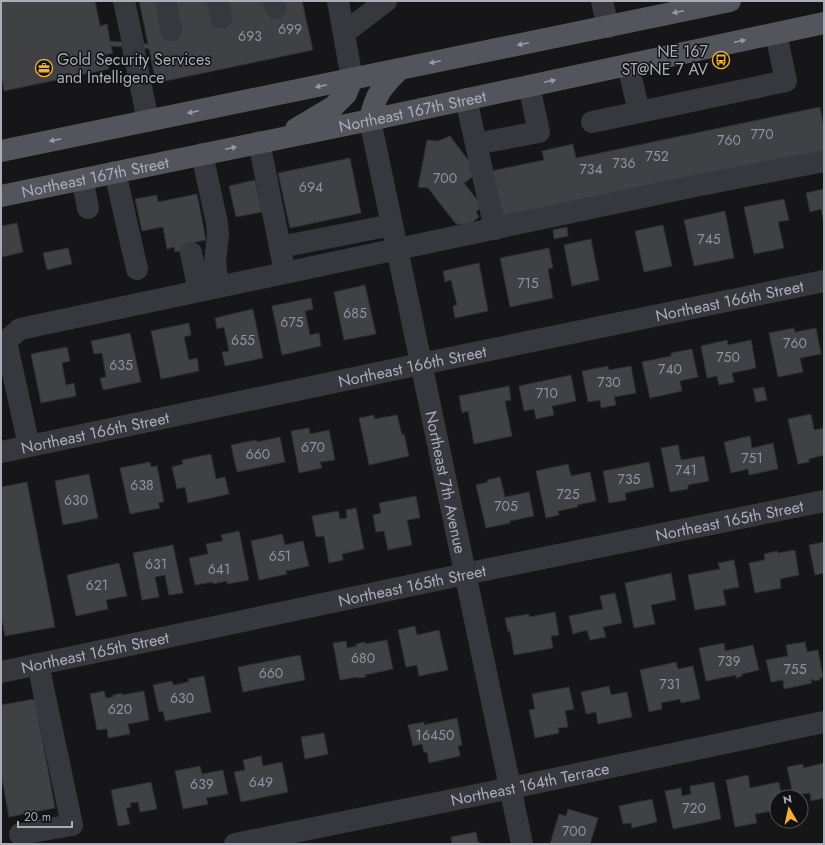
<svg xmlns="http://www.w3.org/2000/svg" width="825" height="845" viewBox="0 0 825 845" font-family="Jost,sans-serif">
<style>
.building{fill:#404145;stroke:#303034}
.lines{fill:none;stroke-linecap:round;stroke-linejoin:round}
.minor{stroke:#37383d;stroke-width:22}
.major{stroke:#53555c;stroke-width:22}
.oneway{fill:#979ba6}
.labels{text-anchor:middle;dominant-baseline:central;stroke-width:3;stroke-linejoin:round;paint-order:stroke}
.number-label{font-size:14px;fill:#8e929b}
.poi-label{font-size:16px;fill:#a8adb8;stroke:#111113;text-anchor:end}
.street-label{font-size:16px;fill:#a8adb8;stroke:#111113}
</style>
<rect width="100%" height="100%" fill="#161618"/>
<path class="building" d="M1 1H95L100 26 107 24 110 41 148 44 139 1H302L313 50 156 83 149 49 111 46 113 53 105 55 109 69 4 91 2 79 1 80Z
M820 107 824 128V153L501 221 491 171 544 160 542 151 573 144 576 158Z
M450 136 478 173 464 183 482 206 476 212 479 217 465 228 461 224H456L428 188 418 187 427 140 438 141Z
M350 158 361 213 290 228 278 173Z
M255 180 262 212 236 217 229 186Z
M824 189V223L821 209 810 212 806 193Z
M197 194 206 240 195 242 196 248 175 252 174 247 167 249 163 227 142 231 135 199 157 195 158 202Z
M784 199 789 220 778 222 784 248 754 254 744 207Z
M725 211 734 258 694 266 684 220Z
M17 223 23 252 2 257 1 252V226Z
M663 225 672 266 644 272 635 231Z
M567 227 568 236 554 239 553 230Z
M591 239 599 280 572 286 564 245Z
M68 248 72 264 47 270 43 253Z
M549 248 553 268 548 269 553 298 510 307 500 258Z
M479 263 488 311 455 318 453 306 457 305 451 280 445 282 443 271Z
M365 285 376 334 344 340 334 292Z
M311 298 313 309 305 311 310 335 319 333 321 346 282 355 272 306Z
M253 309 263 358 225 366 222 352 229 351 224 327 217 329 215 318Z
M189 323 191 335 184 337 189 360 197 358 199 371 161 379 151 331Z
M794 328 795 332 816 328 821 354 800 358 803 372 778 377 769 333Z
M130 333 141 382 103 390 100 378 106 377 102 353 94 354 91 341Z
M727 340 728 345 751 340 756 368 732 373 734 382 719 385 717 376 707 378 701 346Z
M67 347 70 361 62 363 66 385 74 383 76 396 41 403 31 354Z
M692 349 698 377 680 381 682 391 650 398 642 362 671 356V353Z
M608 366 609 370 631 366 636 393 614 397 616 405 601 408 600 400 588 402 582 371Z
M571 375 576 401 552 406 554 415 536 419 534 409 524 411 519 386Z
M509 386 511 400 505 401 512 436 474 444 468 411 462 413 459 396Z
M764 387 767 400 756 402 753 389Z
M811 414 814 430 824 428V455L809 459V462L798 464 788 419Z
M374 415V419L397 415 402 435 404 434 409 456 369 465 359 418Z
M309 428 310 434 329 430 335 460 320 462 322 468 299 473 291 431Z
M750 436 752 448 773 443 778 469 749 475 748 469 731 473 724 442Z
M280 437 285 462 237 472 231 445 256 440 257 442Z
M678 445 681 460 704 456 709 481 688 485V489L670 492 661 448Z
M211 454 216 479 225 477 229 494 188 503 185 487 177 489 172 467 183 464 182 460Z
M150 462 151 467 157 466 164 502 158 503 160 508 130 514 120 468Z
M649 462 654 487 625 493 626 500 609 503 603 471Z
M568 464 571 476 590 472 596 501 577 505 578 507 558 511 559 515 546 518 536 471Z
M89 474 98 518 63 525 55 481Z
M500 477 505 497 529 492 534 516 510 521V523L486 528 476 485 488 482 487 480Z
M27 482 55 627 5 636 1 615V487Z
M416 496 420 518 407 520 412 545 388 550 384 531 376 532 373 515 381 513 379 503Z
M356 508 364 549 342 554 343 560 329 563 324 536 316 537 312 516 338 511 340 519 347 518 346 510Z
M239 531 249 580 227 584V581L213 584V582L195 585 189 558 208 554 206 544 223 541 221 535Z
M282 534 285 545 303 541 309 566 286 571 287 574 259 580 251 541Z
M824 542V573L815 575 809 545Z
M173 545 183 593 169 595 165 575 155 577 159 597 142 600 133 553Z
M795 550 799 575 780 579 781 588 755 593 749 563 765 560 764 554 777 551 778 553Z
M734 560 739 587 723 590 726 605 695 610 688 575 720 569 718 563Z
M119 563 127 596 106 600 108 609 76 616 67 575Z
M671 573 676 600 651 605 655 624 634 628 625 583Z
M615 593 622 623 603 627 606 637 590 640 587 630 573 634 569 616 603 609 600 596Z
M555 612 559 635 551 636 553 648 514 655 510 631 508 632 505 618 529 614V617Z
M415 626 417 635 439 630 448 670 419 676 417 665 406 667 398 630Z
M387 640 393 669 365 675 366 677 357 678V677L340 680 333 643 346 641 347 648 357 646 356 644 365 642V644Z
M805 642 807 652 818 650 823 677 820 678V680L814 681 813 679 811 680 812 683 784 689 783 680 771 682 766 660 788 656 786 645Z
M724 643 725 651 753 645 759 670 742 674V676L736 678V675L706 681 699 648Z
M300 655 305 680 243 692 238 667Z
M676 662 678 669 693 666 700 699 681 703 680 699 661 703 662 709 649 712 640 670Z
M204 676 211 712 165 721 163 711 159 712 153 685 172 681 173 685 189 682 188 679Z
M609 686 611 695 627 692 632 717 598 724 596 712 586 714 581 692Z
M569 687 574 709 565 711 568 727 558 728 559 733 535 738 529 710 535 709 532 694Z
M104 691 106 698 113 697V695L122 693V695L144 691 149 720 128 724 130 734 108 738 107 729 97 730 90 694Z
M35 699 55 808 9 817 1 773V705Z
M457 718 462 745 458 746 460 756 429 763 427 752H424L422 744 413 746 408 725 424 722V725Z
M324 733 328 754 305 759 301 737Z
M261 756 263 766 282 762 288 792 241 802 234 772 245 770 243 760Z
M824 763V798L811 801 810 793 793 795 787 767 803 764V768Z
M200 766 202 774 223 770 228 794 206 798 208 804 183 809 175 771Z
M748 775 750 788 779 782 782 797H777V810L755 814 757 823 735 827 726 780Z
M151 782 157 809 140 812 138 802 130 803 131 807 126 808 130 824 118 826 111 790Z
M714 782 721 819 673 829 665 791 681 788 682 796 691 794 690 786Z
M652 799 657 822 632 828 631 823 623 824 619 806Z
M568 809 598 818 590 844H550L559 814 566 816Z
M476 832 478 842H480L481 844H452L451 837Z"/>
<g class="lines">
<g class="minor">
<path d="M124 1 133 43"/>
<path d="M166 1 171 30"/>
<path d="M218 1 221 18"/>
<path d="M274 1 276 8"/>
<path d="M338 1 352 79"/>
<path d="M602 1 608 27"/>
<path d="M344 33 386 1"/>
<path d="M133 47 148 121"/>
<path d="M628 65 639 112"/>
<path d="M466 99 495 229"/>
<path id="s1" d="M370 120 522 844"/>
<path d="M592 122 786 81 776 34"/>
<path d="M491 141 539 132 529 86"/>
<path d="M259 142 280 247"/>
<path d="M202 154 217 223 218 235 215 261 218 287"/>
<path d="M115 172 137 269"/>
<path d="M82 179 88 208"/>
<path d="M191 253 199 291"/>
<path d="M285 273 280 247 392 225"/>
<path d="M29 446 6 341 20 329 695 186 824 161"/>
<path id="s2" d="M1 452 421 364 824 281"/>
<path id="s3" d="M1 672 465 574 824 501"/>
<path d="M20 834 72 825 38 664"/>
<path id="s4" d="M235 844 511 788 824 722"/>
</g>
<g class="major">
<path d="M370 120C375 95 382 86 400 69"/>
<path d="M296 129 333 107 346 94 352 79"/>
<path d="M1 151 730 1"/>
<path id="s5" d="M1 196 370 120 824 23"/>
</g>
</g>
<defs><path id="oneway-solid" d="M-6-.8H1V-3.2L6.5 0L1 3.2V.8H-6Z"/></defs>
<g class="oneway">
<use href="#oneway-solid" transform="translate(678 12) rotate(168)"/>
<use href="#oneway-solid" transform="translate(740 41) rotate(-12)"/>
<use href="#oneway-solid" transform="translate(523 44) rotate(168)"/>
<use href="#oneway-solid" transform="translate(435 62) rotate(168)"/>
<use href="#oneway-solid" transform="translate(550 81) rotate(-12)"/>
<use href="#oneway-solid" transform="translate(321 86) rotate(168)"/>
<use href="#oneway-solid" transform="translate(193 112) rotate(168)"/>
<use href="#oneway-solid" transform="translate(55 140) rotate(169)"/>
<use href="#oneway-solid" transform="translate(231 148) rotate(-12)"/>
</g>
<defs>
<g id="bus-ring" transform="scale(0.9)"><circle r="9.5" fill="#111113" stroke="#f2b134" stroke-width="1.5"/><path d="M-5-6H5V4H4V6H2V4H-2V6H-4V4H-5ZM-3.5-4V0h7V-4ZM-3.5 1.2v1.5H-2V1.2ZM2 1.2v1.5H3.5V1.2Z" fill="#f2b134"/></g>
<g id="office-ring" transform="scale(0.9)"><circle r="9.5" fill="#111113" stroke="#f2b134" stroke-width="1.5"/><path d="M-6-3h4V-5.5h4V-3h4V5H-6ZM-1-4.5V-3h2v-1.5ZM-6 0V1H6V0Z" fill="#f2b134"/></g>
</defs>
<g fill-rule="evenodd">
<use href="#bus-ring" x="721" y="60"/>
<use href="#office-ring" x="44" y="68"/>
</g>
<g class="labels">
<g class="number-label">
<text x="290" y="29">699</text>
<text x="250" y="36">693</text>
<text x="762" y="134">770</text>
<text x="729" y="140">760</text>
<text x="657" y="156">752</text>
<text x="624" y="163">736</text>
<text x="591" y="169">734</text>
<text x="445" y="178">700</text>
<text x="311" y="187">694</text>
<text x="709" y="239">745</text>
<text x="528" y="283">715</text>
<text x="355" y="313">685</text>
<text x="292" y="322">675</text>
<text x="243" y="340">655</text>
<text x="795" y="343">760</text>
<text x="728" y="357">750</text>
<text x="121" y="365">635</text>
<text x="670" y="369">740</text>
<text x="609" y="382">730</text>
<text x="547" y="393">710</text>
<text x="313" y="447">670</text>
<text x="258" y="454">660</text>
<text x="752" y="458">751</text>
<text x="686" y="470">741</text>
<text x="629" y="479">735</text>
<text x="142" y="485">638</text>
<text x="568" y="494">725</text>
<text x="76" y="500">630</text>
<text x="506" y="506">705</text>
<text x="280" y="556">651</text>
<text x="156" y="564">631</text>
<text x="219" y="569">641</text>
<text x="97" y="585">621</text>
<text x="363" y="658">680</text>
<text x="729" y="661">739</text>
<text x="795" y="669">755</text>
<text x="271" y="673">660</text>
<text x="670" y="684">731</text>
<text x="182" y="698">630</text>
<text x="120" y="709">620</text>
<text x="435" y="735">16450</text>
<text x="261" y="782">649</text>
<text x="202" y="784">639</text>
<text x="694" y="808">720</text>
<text x="574" y="831">700</text>
</g>
<g class="poi-label">
<text x="708" y="51">NE 167<tspan x="708" dy="18">ST@NE 7 AV</tspan></text>
<text x="57" y="59" text-anchor="start">Gold Security Services<tspan x="57" dy="18">and Intelligence</tspan></text>
</g>
<g class="street-label">
<text stroke="none"><textPath href="#s5" startOffset="420">Northeast 167th Street</textPath></text>
<text stroke="none"><textPath href="#s5" startOffset="96">Northeast 167th Street</textPath></text>
<text stroke="none"><textPath href="#s2" startOffset="744">Northeast 166th Street</textPath></text>
<text stroke="none"><textPath href="#s2" startOffset="420">Northeast 166th Street</textPath></text>
<text stroke="none"><textPath href="#s2" startOffset="96">Northeast 166th Street</textPath></text>
<text stroke="none"><textPath href="#s1" startOffset="370">Northeast 7th Avenue</textPath></text>
<text stroke="none"><textPath href="#s3" startOffset="744">Northeast 165th Street</textPath></text>
<text stroke="none"><textPath href="#s3" startOffset="420">Northeast 165th Street</textPath></text>
<text stroke="none"><textPath href="#s3" startOffset="96">Northeast 165th Street</textPath></text>
<text stroke="none"><textPath href="#s4" startOffset="301">Northeast 164th Terrace</textPath></text>
</g>
</g>
<rect width="825" height="845" fill="none" stroke="#a8adb8" stroke-width="4"/>
<g transform="translate(789 809) rotate(351)"><circle r="19" fill="#111113" stroke="#4d4f55"/>
<path d="M0-3L7 15L0 10L-7 15Z" fill="#f2b134"/>
<text y="-6" font-size="11" font-weight="bold" text-anchor="middle" fill="#a8adb8">N</text>
</g>
<path d="M18 821v6h54v-6" fill="none" stroke="#a8adb8" stroke-width="2"/>
<text x="24" y="821" font-size="12" fill="#a8adb8" stroke="#111113" stroke-width="3" paint-order="stroke">20 m</text>
</svg>
